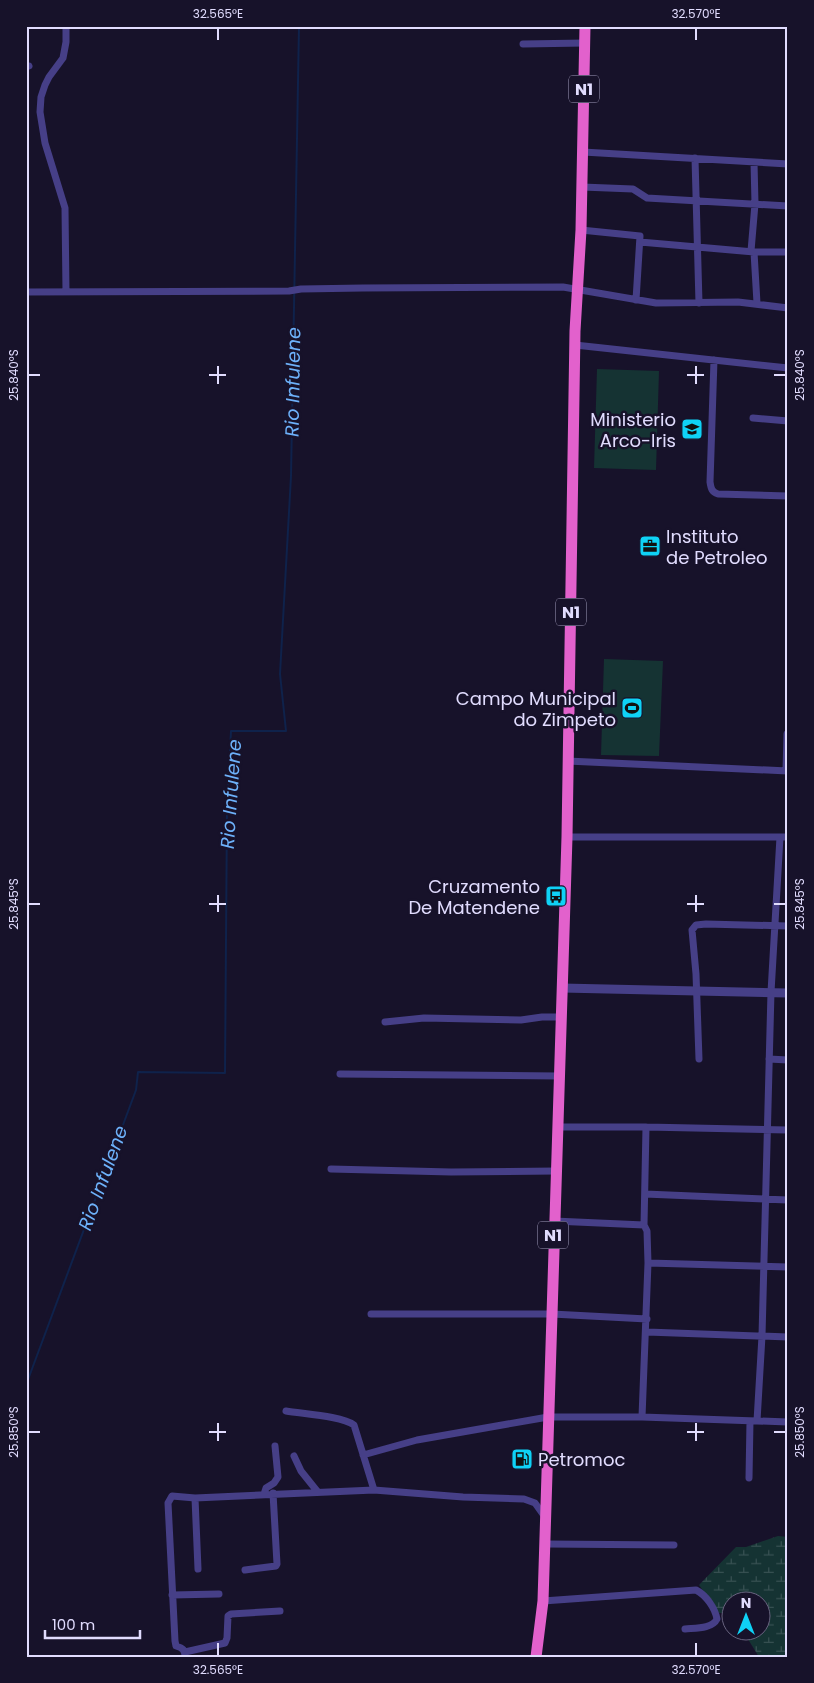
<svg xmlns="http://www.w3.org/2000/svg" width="814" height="1683" viewBox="0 0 814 1683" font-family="Poppins,sans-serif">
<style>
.wetland{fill:url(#wetland-marsh)}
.pitch{fill:#153333}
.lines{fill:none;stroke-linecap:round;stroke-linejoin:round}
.stream{stroke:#0f224b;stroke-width:2}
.minor{stroke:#463f87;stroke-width:7}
.tertiary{stroke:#463f87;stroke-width:9}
.trunk{stroke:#e261cc;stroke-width:11}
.ticks{fill:none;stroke:#e1dcfe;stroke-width:2}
.labels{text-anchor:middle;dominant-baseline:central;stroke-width:5;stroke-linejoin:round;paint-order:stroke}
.shield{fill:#17122a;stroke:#a49fbe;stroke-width:1}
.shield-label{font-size:16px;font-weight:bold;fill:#e1dcfe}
.poi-label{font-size:18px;fill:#e1dcfe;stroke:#17122a;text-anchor:end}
.water-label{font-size:19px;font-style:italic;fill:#6db1fa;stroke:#17122a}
.neatline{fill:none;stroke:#e1dcfe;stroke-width:2}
.ticks-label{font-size:12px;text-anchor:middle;fill:#e1dcfe}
</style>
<defs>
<pattern id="wetland-marsh" width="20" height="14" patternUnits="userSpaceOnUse" patternTransform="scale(1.25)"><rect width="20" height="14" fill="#153333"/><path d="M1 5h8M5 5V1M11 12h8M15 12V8" fill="none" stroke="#375052"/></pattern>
</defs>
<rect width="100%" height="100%" fill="#17122a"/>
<path class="wetland" d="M778 1536 788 1537V1657H759L743 1631 762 1630V1600H732L731 1613H719L699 1585 736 1547H746Z"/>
<path class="pitch" d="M597 369 659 371 656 470 594 468Z
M604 659 663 661 659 756 601 755Z"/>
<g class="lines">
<path class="stream" d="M26 1385 136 1090 138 1072 225 1073 227 808 231 731H286L280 674 291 476 299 26"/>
<path class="minor" d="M66 26V42L63 58 49 77 45 85 41 97 40 112 45 143 65 208 66 292
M523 44 585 43
M26 67 29 66
M583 152 788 164
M695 158 699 303
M582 187 633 189 647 198 788 206
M581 230 640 236 636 300
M640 242 754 252H788
M751 251 755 204 754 162
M754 252 757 303
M26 292 289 291 301 289 363 288 563 287 656 303 738 302 788 308
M575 345 788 368
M714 360 710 482C711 489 712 492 718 494L788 496
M753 418 788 421
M567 761 788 771
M786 771 787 734
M567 837H788
M385 1022 424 1018 521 1020 542 1017H561
M699 1059 696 974 692 930 696 925 706 924 788 926
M769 1059 788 1060
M340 1074 559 1076
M558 1127H646L788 1130
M331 1169 451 1172 556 1171
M645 1194 788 1200
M554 1221 644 1225
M648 1263 788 1267
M371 1314H552L647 1319
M647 1332 788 1337
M286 1411C303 1414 342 1416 354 1425L374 1490
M642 1417 648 1263 647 1231 644 1225 646 1127
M757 1421 762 1336 771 992 780 837
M363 1455 417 1440 548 1417H642L788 1422
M294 1456 301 1471 317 1491
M749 1478 750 1421
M264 1494 266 1488 274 1483 278 1477 275 1446
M195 1498 198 1569
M545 1544 674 1545
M245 1570 276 1566 277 1564 273 1493
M172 1595 219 1594
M543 1601 696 1590C706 1595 715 1608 717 1619 712 1629 696 1628 685 1629
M185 1652 225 1643 227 1638 228 1616 231 1614 280 1611
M185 1657C185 1650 183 1648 176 1646L175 1641 168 1503 172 1496 195 1498 374 1490 463 1497 524 1499 535 1503 545 1517"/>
<path class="tertiary" d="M562 988 788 993"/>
<path class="trunk" d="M536 1657 543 1601 567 837 575 331 581 230 585 26"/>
</g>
<path class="ticks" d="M218 28V40M696 28V40M218 366V384M696 366V384M28 375H40M209 375H226M687 375H704M774 375H786M218 895V912M696 895V912M28 904H40M209 904H226M687 904H704M774 904H786M218 1423V1441M696 1423V1441M28 1432H40M209 1432H226M687 1432H704M774 1432H786M218 1643V1656M696 1643V1656"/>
<defs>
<g id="school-square" transform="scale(1.125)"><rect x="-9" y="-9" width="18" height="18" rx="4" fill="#0fd2f6" stroke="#17122a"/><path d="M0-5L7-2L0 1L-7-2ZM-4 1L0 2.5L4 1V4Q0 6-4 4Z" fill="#111"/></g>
<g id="office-square" transform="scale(1.125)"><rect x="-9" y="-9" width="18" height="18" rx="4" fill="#0fd2f6" stroke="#17122a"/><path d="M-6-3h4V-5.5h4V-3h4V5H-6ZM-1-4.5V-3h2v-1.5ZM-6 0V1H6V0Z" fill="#111"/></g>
<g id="stadium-square" transform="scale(1.125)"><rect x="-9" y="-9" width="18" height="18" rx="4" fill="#0fd2f6" stroke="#17122a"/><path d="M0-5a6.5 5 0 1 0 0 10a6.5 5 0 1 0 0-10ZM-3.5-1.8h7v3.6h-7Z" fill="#111"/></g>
<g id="bus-square" transform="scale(1.125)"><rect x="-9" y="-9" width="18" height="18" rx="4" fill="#0fd2f6" stroke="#17122a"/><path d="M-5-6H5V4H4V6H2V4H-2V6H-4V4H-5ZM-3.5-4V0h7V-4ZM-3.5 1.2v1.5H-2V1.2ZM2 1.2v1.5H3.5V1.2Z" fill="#111"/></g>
<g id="fuel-square" transform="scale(1.125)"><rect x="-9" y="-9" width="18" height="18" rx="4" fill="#0fd2f6" stroke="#17122a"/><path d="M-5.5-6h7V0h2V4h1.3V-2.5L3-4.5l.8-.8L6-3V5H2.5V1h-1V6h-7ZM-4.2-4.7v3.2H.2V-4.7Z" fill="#111"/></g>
</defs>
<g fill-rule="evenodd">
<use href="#school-square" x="692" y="429"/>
<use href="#office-square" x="650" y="546"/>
<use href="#stadium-square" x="632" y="708"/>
<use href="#bus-square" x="556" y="896"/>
<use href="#fuel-square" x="522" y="1459"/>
</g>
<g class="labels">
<g class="shield">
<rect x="569" y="75.5" width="30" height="27" rx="4"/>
<rect x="556" y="598.5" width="30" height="27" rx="4"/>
<rect x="538" y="1221.5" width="30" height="27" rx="4"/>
</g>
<g class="shield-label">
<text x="584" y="89">N1</text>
<text x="571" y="612">N1</text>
<text x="553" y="1235">N1</text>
</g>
<g class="poi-label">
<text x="676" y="419">Ministerio<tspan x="676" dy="21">Arco-Iris</tspan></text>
<text x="666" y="536" text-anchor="start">Instituto<tspan x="666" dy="21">de Petroleo</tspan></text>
<text x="616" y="698">Campo Municipal<tspan x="616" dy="21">do Zimpeto</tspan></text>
<text x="540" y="886">Cruzamento<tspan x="540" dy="21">De Matendene</tspan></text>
<text x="538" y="1459" text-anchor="start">Petromoc</text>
</g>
<g class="water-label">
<text transform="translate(293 382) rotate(-89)">Rio Infulene</text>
<text transform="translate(231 794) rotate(-86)">Rio Infulene</text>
<text transform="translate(103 1178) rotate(-70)">Rio Infulene</text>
</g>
</g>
<rect width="814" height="1683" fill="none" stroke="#17122a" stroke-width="55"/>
<g transform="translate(746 1616)"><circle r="24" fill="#17122a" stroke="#68637f"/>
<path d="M0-4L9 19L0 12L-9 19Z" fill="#0fd2f6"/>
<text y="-8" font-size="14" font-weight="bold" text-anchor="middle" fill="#e1dcfe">N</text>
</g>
<path d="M45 1630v8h95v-8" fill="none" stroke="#e1dcfe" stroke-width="2.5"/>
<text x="52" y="1630" font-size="15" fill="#e1dcfe" stroke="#17122a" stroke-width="4" paint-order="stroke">100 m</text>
<rect x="28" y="28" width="758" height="1628" class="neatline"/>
<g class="ticks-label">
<text x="218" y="18">32.565°E</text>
<text x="696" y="18">32.570°E</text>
<text transform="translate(14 375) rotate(-90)" y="4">25.840°S</text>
<text transform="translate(800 375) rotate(-90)" y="4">25.840°S</text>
<text transform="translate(14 904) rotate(-90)" y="4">25.845°S</text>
<text transform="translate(800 904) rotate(-90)" y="4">25.845°S</text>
<text transform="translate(14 1432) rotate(-90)" y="4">25.850°S</text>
<text transform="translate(800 1432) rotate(-90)" y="4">25.850°S</text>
<text x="218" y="1674">32.565°E</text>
<text x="696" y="1674">32.570°E</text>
</g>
</svg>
